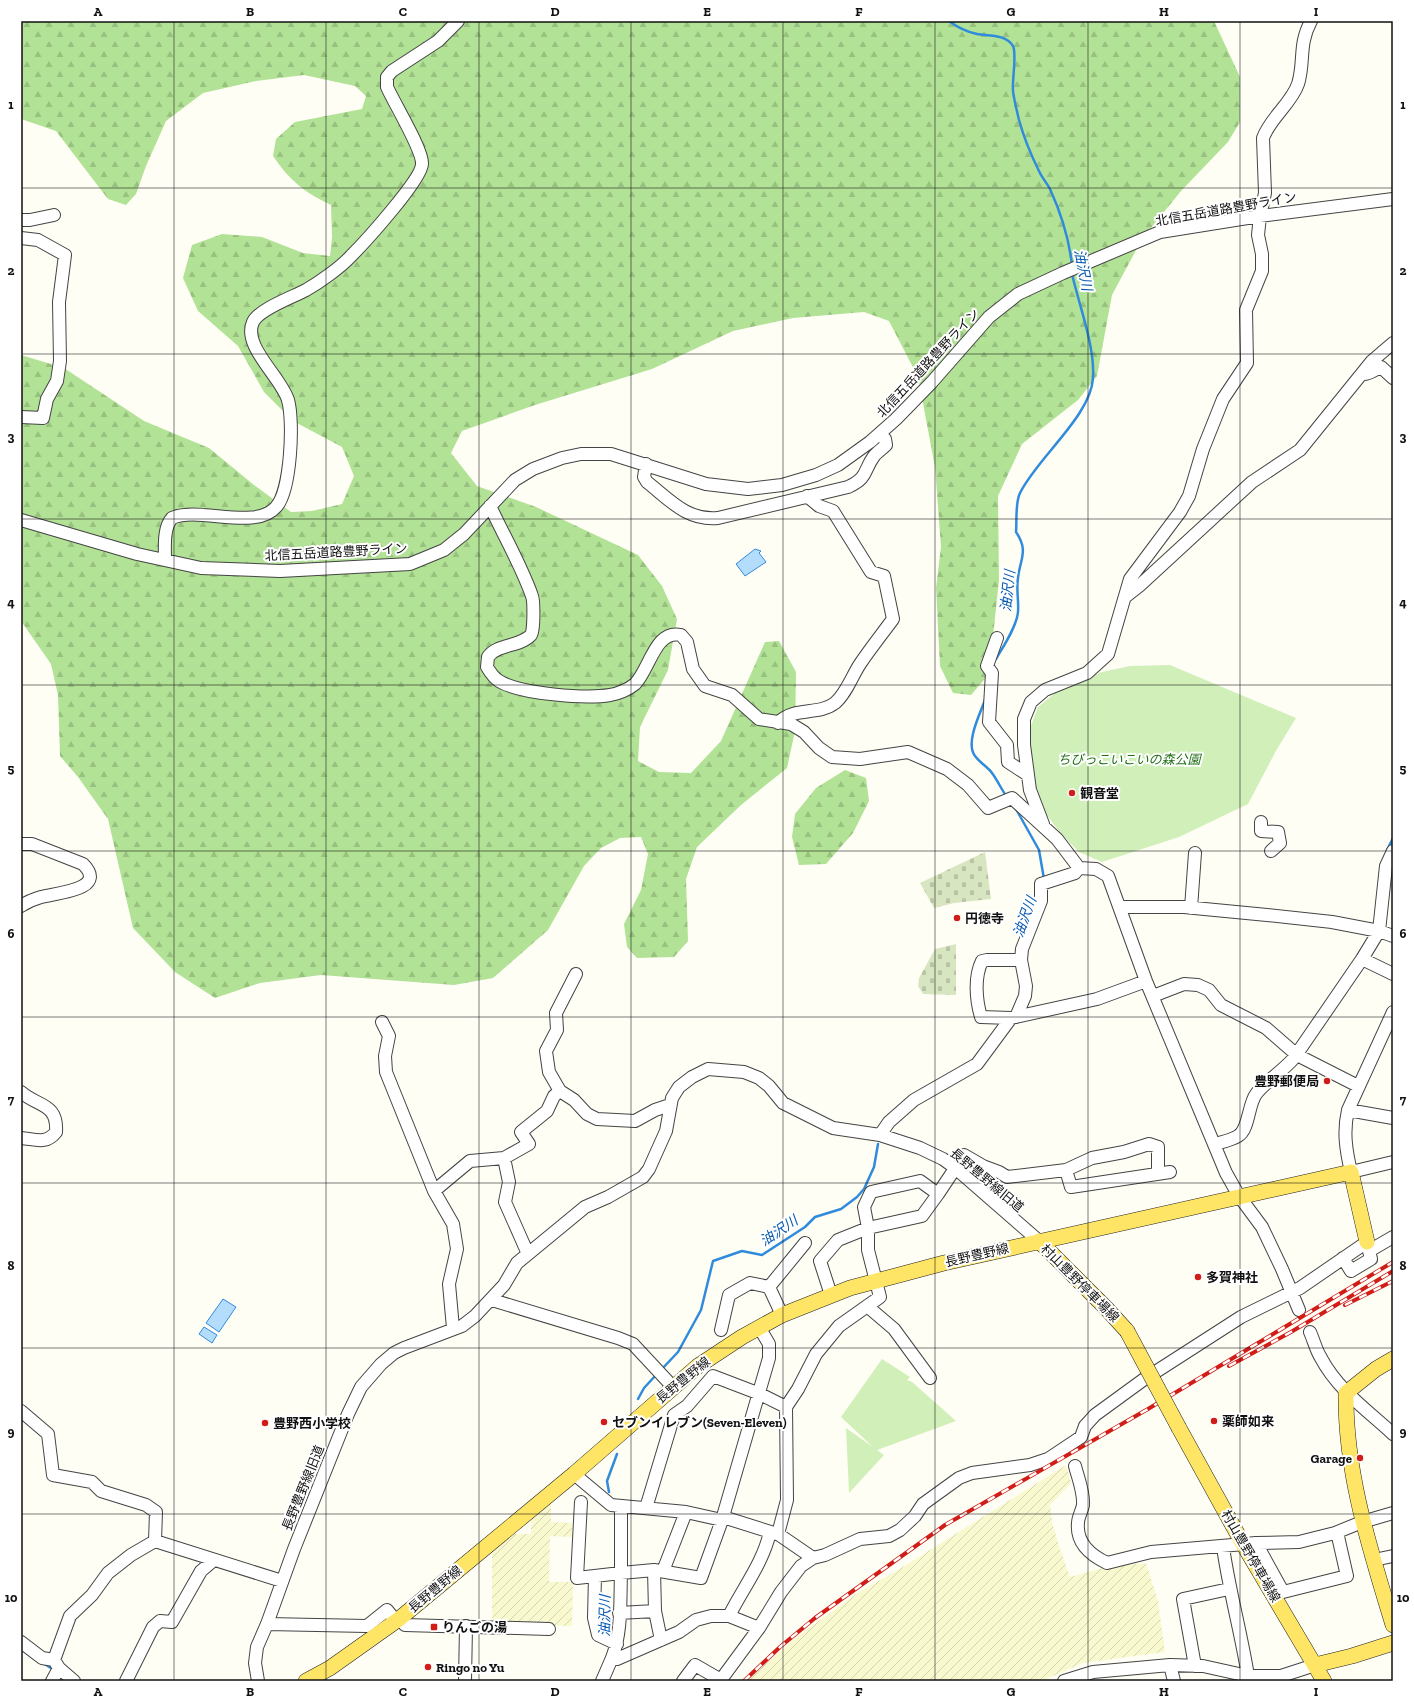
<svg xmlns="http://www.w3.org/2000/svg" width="1414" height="1702" viewBox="0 0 1414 1702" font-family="'Zilla Slab','Noto Sans JP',serif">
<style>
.farmland{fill:url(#farmland-furrows)}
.forest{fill:url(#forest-firs)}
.cemetery{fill:url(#cemetery-stones)}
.park{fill:#d1efb8}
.water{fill:#b3dcfd;stroke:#318bdc}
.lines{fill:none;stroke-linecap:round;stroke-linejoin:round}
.stream{stroke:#318bdc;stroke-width:2.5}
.minor-casing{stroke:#444;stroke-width:14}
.major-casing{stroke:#222;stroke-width:16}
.minor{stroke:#fff;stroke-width:12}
.major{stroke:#ffe565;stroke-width:15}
.rail-casing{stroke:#d21c17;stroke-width:4}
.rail{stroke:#fff;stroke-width:2.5;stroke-dasharray:8;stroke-linecap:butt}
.major-bridge-casing{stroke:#222;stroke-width:16;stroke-linecap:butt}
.major-bridge{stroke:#ffe565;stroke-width:15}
.grid{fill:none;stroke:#111;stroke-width:1;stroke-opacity:0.55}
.poi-dot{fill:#d21c17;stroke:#fff;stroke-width:1.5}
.labels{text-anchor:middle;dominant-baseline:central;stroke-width:4;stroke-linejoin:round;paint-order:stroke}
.street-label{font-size:13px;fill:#111;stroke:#fff}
.park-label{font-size:13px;font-style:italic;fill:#247218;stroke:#fff}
.poi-label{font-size:13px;font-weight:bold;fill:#111;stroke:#fff;text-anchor:start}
.water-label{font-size:14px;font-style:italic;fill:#0a5cb3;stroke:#fff}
.neatline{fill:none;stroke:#111;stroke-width:1.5}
.grid-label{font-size:13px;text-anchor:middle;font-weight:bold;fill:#111}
</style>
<defs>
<pattern id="farmland-furrows" width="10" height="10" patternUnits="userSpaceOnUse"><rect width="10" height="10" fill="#f9f9d0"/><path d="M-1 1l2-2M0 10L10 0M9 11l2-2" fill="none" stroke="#d4d4b2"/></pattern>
<pattern id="forest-firs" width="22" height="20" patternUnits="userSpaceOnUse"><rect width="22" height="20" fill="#b2e296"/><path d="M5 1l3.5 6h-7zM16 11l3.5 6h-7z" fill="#98c180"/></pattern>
<pattern id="cemetery-stones" width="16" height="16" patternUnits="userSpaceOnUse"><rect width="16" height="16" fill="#d7e6c1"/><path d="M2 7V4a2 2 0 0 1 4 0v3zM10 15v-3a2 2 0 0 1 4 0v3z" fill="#b8c4a5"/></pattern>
</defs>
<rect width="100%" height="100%" fill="#fffef5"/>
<path class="farmland" d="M1066 1465 1071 1483 1050 1505 1052 1522 1060 1549 1070 1577 1110 1566 1146 1563 1158 1601 1165 1652 1083 1663 1042 1681H746L795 1638 859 1592 898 1570Z
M549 1501 551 1504V1522L572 1523V1537L550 1536 549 1582H573L572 1626 492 1624V1550L512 1534H531V1517Z"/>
<path class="forest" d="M21 21H1214L1240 77V122L1228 142 1181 191 1142 239 1112 295 1097 376 1078 400 1022 444 998 496 999 580 989 674 971 695 953 693 940 666 936 588 941 547 935 467 918 377 889 321 864 312 793 318 733 331 652 369 535 405 462 431 451 453 477 486 536 507 638 555 662 586 677 619 668 670 640 727 638 761 659 772 691 773 721 741 765 642 779 641 796 672 795 731 787 768 741 805 697 847 686 879 688 941 674 957 637 958 627 947 624 924 641 890 648 854 641 837 620 838 601 848 584 866 548 930 493 978 454 985 321 975 260 983 215 998 175 972 133 928 108 819 78 777 60 756 58 695 51 664 21 621V355L64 368 144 421 209 448 254 485 291 512 312 511 342 504 354 476 342 447 293 421 264 392 238 346 198 311 183 278 192 245 222 234 262 237 303 253 330 256 332 237 331 205C304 192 290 181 273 156L276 139 295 122 362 109 366 96 355 86 304 75 256 81 203 93 166 121 146 166 136 194 126 205 108 199 56 131 21 119Z
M845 770 866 778 869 801 853 833 826 864 799 865 792 837 795 814 816 788Z"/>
<path class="cemetery" d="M985 852 991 899 954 903 934 908 920 883Z
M956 944V995L923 994 918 986 919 978 935 949Z"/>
<path class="park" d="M1170 665 1296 718 1277 749 1248 804 1179 837 1102 862 1079 852 1061 834 1043 810 1033 780 1029 731 1038 707 1060 689 1102 672 1130 666Z
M882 1359 910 1377 907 1380 912 1382 956 1421 877 1450 884 1455 849 1493 846 1428 873 1447 841 1417Z"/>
<path class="water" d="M755 549 761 551 759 553 766 562 745 576 736 564Z
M223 1299 236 1307 219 1332 206 1323Z
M204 1327 217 1335 212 1343 199 1334Z"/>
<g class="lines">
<path class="stream" d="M949 21C957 27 967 32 977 34 988 36 1006 34 1013 46 1017 53 1012 80 1013 91 1014 100 1017 111 1019 120 1024 138 1031 155 1039 171 1042 178 1047 183 1050 189 1061 213 1069 239 1072 265
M996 659C1003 647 1017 626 1018 612 1019 601 1016 589 1018 578 1020 559 1029 551 1016 532 1017 521 1015 503 1020 493 1037 458 1091 416 1093 378 1095 346 1079 305 1072 274
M985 700C980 714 965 743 975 756 980 763 988 767 992 773 998 781 1001 789 1007 797
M1016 809 1039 850 1044 879
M1387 850 1393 838
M661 1370 678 1352 701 1310 713 1261 742 1251 762 1255 805 1227 815 1217 841 1209 857 1197 864 1189 874 1167 878 1144
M638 1399 644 1388 656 1375
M609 1492 607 1481 617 1454
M21 1649 33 1658
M43 1663 54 1670"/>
<g class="minor-casing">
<path id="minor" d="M21 220H30L54 215
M21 238 38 240 65 255 59 302 60 361 57 381 47 399 43 418 21 417
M1363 374C1369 375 1375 369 1381 367L1393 378
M646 464 644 477 647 482C670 500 687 521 718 518L848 487C869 477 863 471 874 456 877 452 882 449 886 445L885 439 880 433
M490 506C504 536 521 565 532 596 534 601 534 632 531 635 520 647 496 644 488 657L487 667C490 672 494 678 499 681 520 694 586 699 610 695 618 694 629 689 635 684 650 669 655 629 681 635L687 642 693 669 705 686 732 695 759 719 791 724 804 732 819 748 832 757 860 759 908 752 947 769 968 785 988 808 1012 798 1057 839 1079 868 1096 869 1108 876 1146 981 1226 1173 1239 1196 1262 1227 1282 1269 1299 1310
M21 520 137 554 201 568 280 571 410 564 444 550 464 534 515 480 533 469 562 458 581 454H611L706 484 748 489 782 485 816 475 838 465 870 442 896 419 932 382 989 317 1018 294 1063 273 1160 232 1260 216 1393 199
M165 560C165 548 163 528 172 518 198 506 256 531 276 507 291 491 294 421 288 400 281 377 242 346 253 322 259 309 293 297 306 290 320 282 341 267 351 256 365 242 422 179 422 164 423 150 394 103 387 87V77L392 71 438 41 458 21
M1125 597 1139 586 1252 482 1300 450 1372 361 1393 343
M997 638 987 666 992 673 989 722 1007 745 1008 762 1028 775
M778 723C794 706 818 716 835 703 846 694 852 676 860 664 870 649 882 634 893 619L884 576 871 572 833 511 819 506 807 496
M1261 822V831L1278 832 1280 843 1271 851
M1043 824 1030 790 1024 745V719L1031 702 1045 690 1087 673 1108 654 1130 579 1180 512 1189 496 1203 449 1223 399 1247 363 1246 310 1262 271V254L1258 235 1260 216 1265 193 1263 138C1270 118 1291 104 1298 84 1305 62 1298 45 1311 21
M21 844H32L83 864C109 890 55 893 41 897 34 899 27 902 21 906
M1120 907H1184L1267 915 1332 922 1379 931 1393 936
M1191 908 1195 853
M1362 959 1393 974
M1153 996 1184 984 1198 985 1209 990 1221 1005 1266 1028 1297 1055 1358 1086
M1393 1012 1348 1110C1343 1132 1346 1150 1351 1172L1393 1162
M1016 1017 1025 996 1026 986 1021 960 1022 949 1041 901V884L1075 873 1079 868
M1011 1018 981 1017C976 1000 974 977 982 961L987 960H1021
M382 1022 389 1036 385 1056 386 1072 434 1191 453 1224 457 1249 449 1284 453 1328
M560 1091 549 1072 546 1051 557 1030 556 1013 576 974
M21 1092C38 1107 58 1103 56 1132 46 1145 35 1139 21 1138
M1348 1110 1393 1118
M880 1135 889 1122 914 1100 977 1064 1011 1018 1097 999 1146 981
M1215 1144C1222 1142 1232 1140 1238 1136 1249 1130 1248 1105 1256 1094 1265 1082 1283 1071 1294 1058L1362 959 1379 931 1386 866 1393 851
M504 1158 509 1182 505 1202 528 1254
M1066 1170 1071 1187 1170 1172
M434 1191 470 1161 504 1158 529 1144 521 1132 547 1111 554 1096 560 1091 574 1100 587 1114 597 1119 635 1121 655 1110 670 1105
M1343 1258 1351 1271 1371 1259 1369 1251
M831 1295 820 1261 838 1240 868 1228 922 1216 938 1194
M492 1300 618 1338 633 1344 673 1387
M867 1306 894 1329 930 1378
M782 1315 769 1287 805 1243
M721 1330 729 1295 750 1283 769 1287
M1310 1332C1314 1341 1316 1350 1321 1358 1338 1390 1367 1410 1393 1434
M21 1411 48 1434 53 1475 92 1482 101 1491 146 1505 156 1512 155 1541
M1075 1466C1078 1478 1084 1492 1083 1505 1082 1511 1078 1517 1078 1523 1076 1543 1090 1555 1107 1563L1151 1552 1256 1543 1299 1542 1335 1533 1362 1522 1393 1513
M574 1474 611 1505 686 1512 722 1520 769 1358V1344L759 1327
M581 1502 577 1578 621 1573C620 1601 622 1632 612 1658
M621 1506V1573L654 1570 655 1611 661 1640
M646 1508 674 1415 687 1406 713 1376 760 1394 786 1407
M723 1517 777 1534
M1256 1543 1283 1592 1347 1576 1337 1532
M1223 1547C1229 1590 1241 1632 1248 1676
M813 1558 778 1534 787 1500 786 1407 798 1389 816 1354 839 1326 880 1297 868 1250V1228L864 1207 871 1192 920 1181 938 1194 964 1155 983 1166 999 1172 1007 1177 1066 1170 1092 1158 1124 1152 1149 1144 1158 1147V1173
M1374 1560 1393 1556
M654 1570 701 1578 722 1520
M663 1571 686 1512
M595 1576 594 1618 598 1635 617 1644
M619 1613 655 1611
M729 1616C743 1588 763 1563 770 1532
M399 1619 405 1625 549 1629
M267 1624 367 1626 387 1610 396 1621
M21 1642 42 1658 54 1660 59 1668 74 1681
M54 1660 70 1616 92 1595 108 1573 131 1555 155 1541 282 1581
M1170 1665 1174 1681
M1195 1666 1183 1599 1229 1589
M52 1681 59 1668
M126 1681 153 1627 160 1621 172 1622 201 1571 214 1560
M258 1681 255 1663 257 1647 267 1624 294 1549 348 1414 361 1387 381 1364 394 1353 404 1348 462 1326 475 1316 504 1285 517 1263 585 1207 608 1197 643 1177 649 1169 666 1131 672 1098 679 1087 692 1077 708 1069 744 1072 759 1078 769 1086 783 1103 833 1128 880 1135 920 1148 943 1159 954 1167 1039 1241
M465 1681 466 1626
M602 1681 612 1658 617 1659 679 1632 696 1620 711 1616H729L759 1628
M683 1681 695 1665 721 1680
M720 1681 759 1628 781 1592 801 1566 813 1558 825 1555 860 1539 889 1536 900 1530 915 1516 923 1504 959 1478 972 1473 1030 1465 1048 1459 1081 1437 1085 1426 1095 1415 1143 1380 1241 1317 1300 1288 1367 1242 1369 1251 1393 1237
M1064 1681 1093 1672 1170 1665 1203 1666 1248 1676H1281L1315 1665"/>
</g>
<g class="major-casing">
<path id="major" d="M1039 1241 1106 1308 1127 1331
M1393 1359 1376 1369 1346 1393C1345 1473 1370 1549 1393 1625
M1179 1428 1243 1544 1324 1681
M1315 1665 1352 1656 1393 1643
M306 1681 330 1668 399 1619 574 1474 698 1366 742 1337 782 1315 850 1288 944 1263 1351 1172 1367 1242"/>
</g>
<use href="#minor" class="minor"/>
<use href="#major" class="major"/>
<g class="rail-casing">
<path id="rail" d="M1345 1305 1393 1281
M1229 1366 1291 1332 1393 1271
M744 1681 780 1647 815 1618 945 1525 1148 1409 1393 1262"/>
</g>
<use href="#rail" class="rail"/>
<g class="major-bridge-casing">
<path id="major-bridge" d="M1127 1331 1179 1428"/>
</g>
<use href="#major-bridge" class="major-bridge"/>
</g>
<path class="grid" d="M174 21V1681M326 21V1681M479 21V1681M631 21V1681M783 21V1681M935 21V1681M1088 21V1681M1240 21V1681M21 188H1393M21 354H1393M21 519H1393M21 685H1393M21 851H1393M21 1017H1393M21 1183H1393M21 1348H1393M21 1514H1393"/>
<g class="poi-dot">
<circle cx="1072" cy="793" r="4"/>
<circle cx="957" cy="918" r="4"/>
<circle cx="1327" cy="1081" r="4"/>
<circle cx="1198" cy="1277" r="4"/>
<circle cx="1214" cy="1421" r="4"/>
<circle cx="604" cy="1422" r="4"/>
<circle cx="265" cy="1423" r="4"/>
<circle cx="1360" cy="1458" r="4"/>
<rect x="430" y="1623" width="8" height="8" rx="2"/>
<circle cx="428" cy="1667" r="4"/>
</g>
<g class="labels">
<g class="street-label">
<text transform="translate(1226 209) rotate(-10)">北信五岳道路豊野ライン</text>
<text transform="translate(928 363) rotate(-47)">北信五岳道路豊野ライン</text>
<text transform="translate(336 552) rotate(-3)">北信五岳道路豊野ライン</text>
<text transform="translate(987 1180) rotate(40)">長野豊野線旧道</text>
<text transform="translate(977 1255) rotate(-13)">長野豊野線</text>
<text transform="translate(1080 1283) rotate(45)">村山豊野停車場線</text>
<text transform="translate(683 1380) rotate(-39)">長野豊野線</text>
<text transform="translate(303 1488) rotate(-68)">長野豊野線旧道</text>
<text transform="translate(1251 1556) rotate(60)">村山豊野停車場線</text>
<text transform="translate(435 1589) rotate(-40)">長野豊野線</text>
</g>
<g class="park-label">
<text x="1129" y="759">ちびっこいこいの森公園</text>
</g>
<g class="poi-label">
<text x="1080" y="793">観音堂</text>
<text x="965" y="918">円徳寺</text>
<text x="1319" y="1081" text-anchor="end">豊野郵便局</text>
<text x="1206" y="1277">多賀神社</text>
<text x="1222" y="1421">薬師如来</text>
<text x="612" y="1422">セブンイレブン(Seven-Eleven)</text>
<text x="273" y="1423">豊野西小学校</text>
<text x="1352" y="1458" text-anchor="end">Garage</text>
<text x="442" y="1627">りんごの湯</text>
<text x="436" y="1667">Ringo no Yu</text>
</g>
<g class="water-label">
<text transform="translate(1083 270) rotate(79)">油沢川</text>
<text transform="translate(1008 591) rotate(-84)">油沢川</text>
<text transform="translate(1025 917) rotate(-70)">油沢川</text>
<text transform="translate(779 1231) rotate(-34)">油沢川</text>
<text transform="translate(605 1616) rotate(-89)">油沢川</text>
</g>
</g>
<rect width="1414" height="1702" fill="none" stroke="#ffffff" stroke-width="44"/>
<rect x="22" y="22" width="1370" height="1658" class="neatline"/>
<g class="grid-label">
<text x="98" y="16">A</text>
<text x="250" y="16">B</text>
<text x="403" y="16">C</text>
<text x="555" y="16">D</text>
<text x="707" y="16">E</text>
<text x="859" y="16">F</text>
<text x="1011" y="16">G</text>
<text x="1164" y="16">H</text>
<text x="1316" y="16">I</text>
<text x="11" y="109">1</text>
<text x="1403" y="109">1</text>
<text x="11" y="275">2</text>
<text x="1403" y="275">2</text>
<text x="11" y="441">3</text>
<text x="1403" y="441">3</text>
<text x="11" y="607">4</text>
<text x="1403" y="607">4</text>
<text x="11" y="773">5</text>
<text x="1403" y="773">5</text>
<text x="11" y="938">6</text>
<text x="1403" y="938">6</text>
<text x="11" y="1104">7</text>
<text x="1403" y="1104">7</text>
<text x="11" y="1270">8</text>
<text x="1403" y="1270">8</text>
<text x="11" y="1436">9</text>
<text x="1403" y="1436">9</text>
<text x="11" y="1602">10</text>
<text x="1403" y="1602">10</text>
<text x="98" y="1696">A</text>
<text x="250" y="1696">B</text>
<text x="403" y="1696">C</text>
<text x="555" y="1696">D</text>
<text x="707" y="1696">E</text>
<text x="859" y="1696">F</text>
<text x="1011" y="1696">G</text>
<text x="1164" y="1696">H</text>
<text x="1316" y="1696">I</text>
</g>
</svg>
